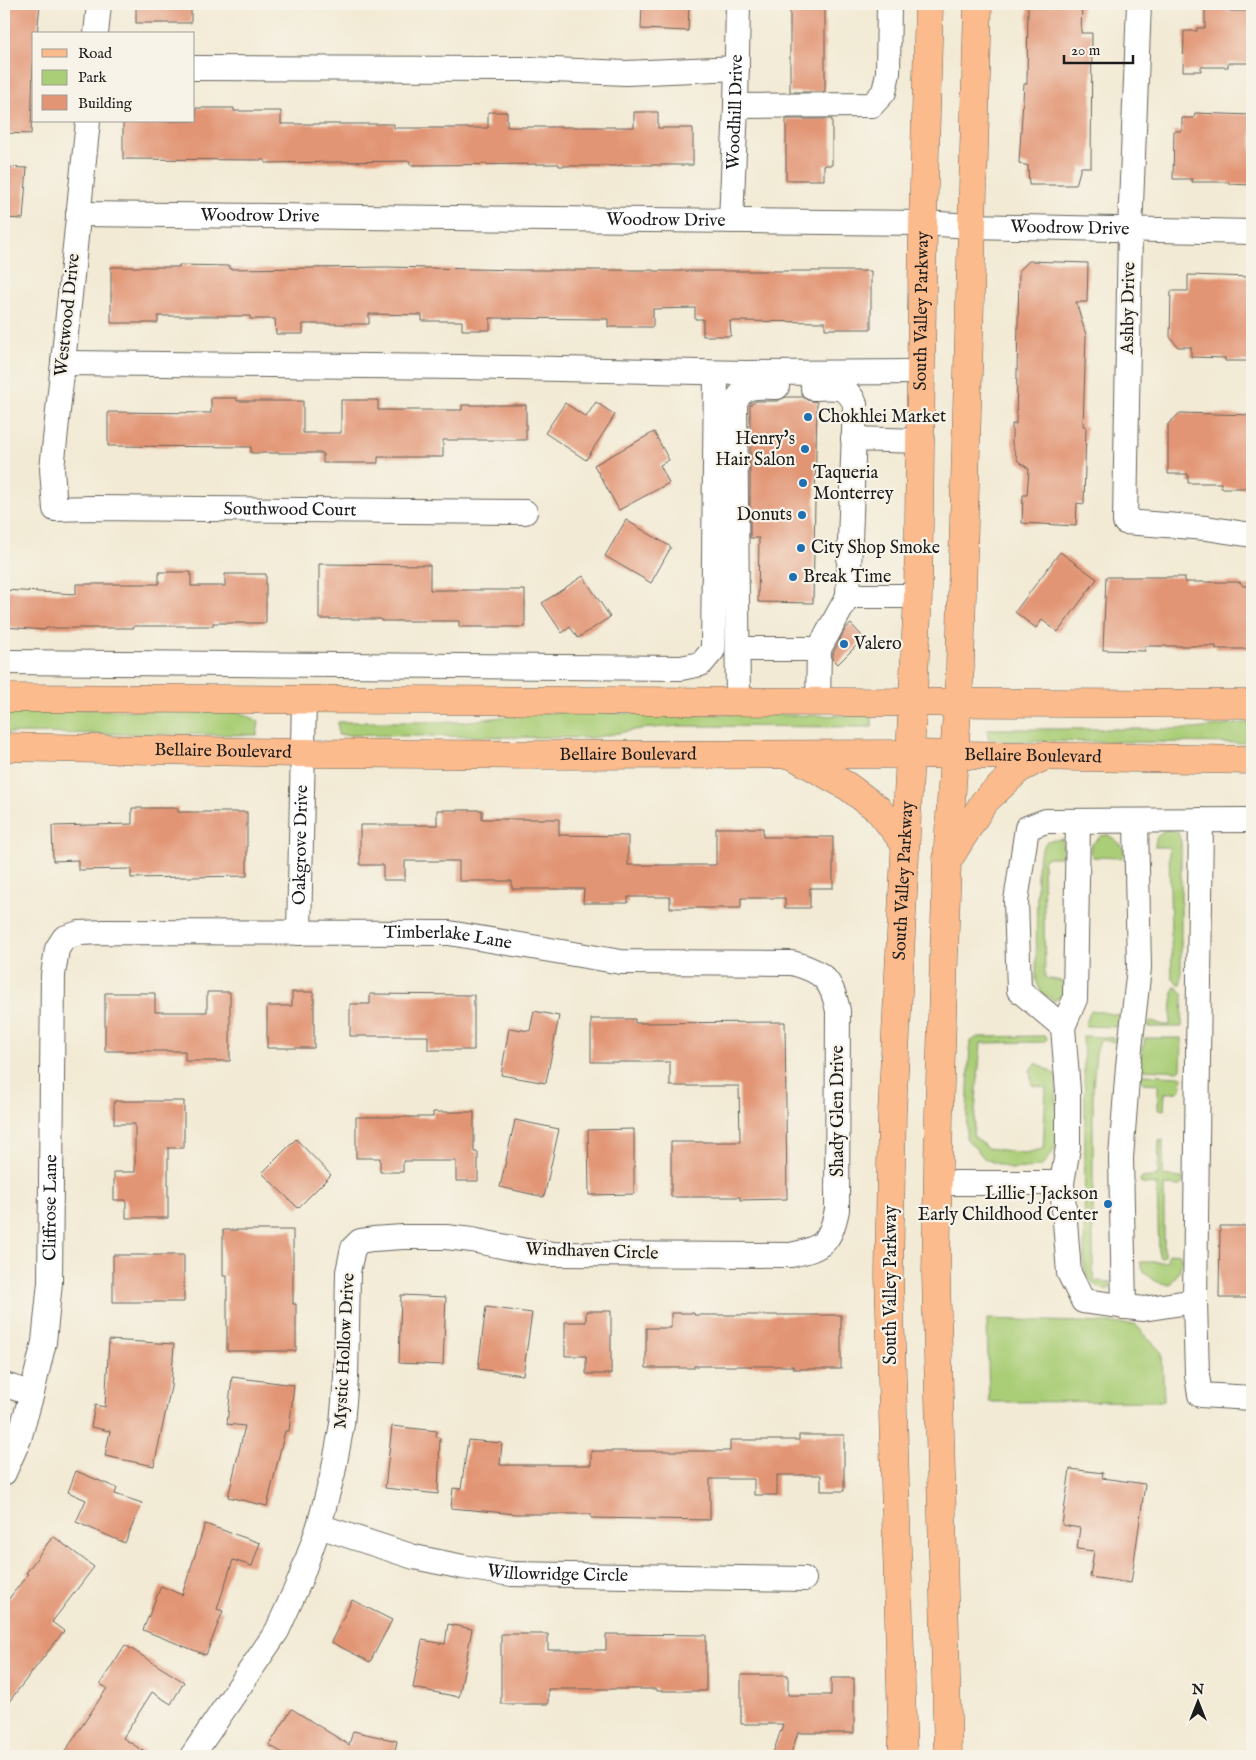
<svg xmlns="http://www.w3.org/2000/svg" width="1256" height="1760" viewBox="0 0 1256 1760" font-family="'IM FELL English',serif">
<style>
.green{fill:#aace77;stroke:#63754a}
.building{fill:#e29575}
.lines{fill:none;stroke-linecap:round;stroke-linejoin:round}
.minor-casing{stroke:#67645c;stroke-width:26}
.major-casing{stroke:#67645c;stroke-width:29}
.minor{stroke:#fff;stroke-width:24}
.major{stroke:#fbbb8d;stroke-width:28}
.poi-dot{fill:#1f6fb2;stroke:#f7f3e8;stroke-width:2}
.labels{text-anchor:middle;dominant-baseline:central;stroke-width:4.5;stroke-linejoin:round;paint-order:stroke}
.street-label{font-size:18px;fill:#1c1c1c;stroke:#f7f3e8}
.poi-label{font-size:18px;fill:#1c1c1c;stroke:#f7f3e8;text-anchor:start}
</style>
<rect width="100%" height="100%" fill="#f7f3e8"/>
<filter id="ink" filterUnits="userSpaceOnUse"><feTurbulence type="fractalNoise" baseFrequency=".02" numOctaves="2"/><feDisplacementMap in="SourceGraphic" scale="10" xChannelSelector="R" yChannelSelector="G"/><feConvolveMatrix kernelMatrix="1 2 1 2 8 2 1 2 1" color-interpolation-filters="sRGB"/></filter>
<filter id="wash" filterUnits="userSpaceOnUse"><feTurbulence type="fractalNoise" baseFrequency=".0096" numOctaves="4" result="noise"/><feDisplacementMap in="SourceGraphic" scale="20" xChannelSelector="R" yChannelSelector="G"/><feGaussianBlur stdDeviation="1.12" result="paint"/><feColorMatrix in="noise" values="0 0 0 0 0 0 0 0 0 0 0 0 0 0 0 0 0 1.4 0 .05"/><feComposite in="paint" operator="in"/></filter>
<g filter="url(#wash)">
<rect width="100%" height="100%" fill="#f2ead4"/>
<path class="green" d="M4 708 238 712 259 721 257 735 4 733Z
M540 712 872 716V727L679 726 640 729 591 738 338 735V722H463Z
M1252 722V743L1001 741 988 738V729H1195Z
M1167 829 1178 833 1181 842V986L1172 978 1169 847H1155C1155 836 1159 834 1167 829Z
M1108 835C1115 840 1126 845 1124 855L1121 858 1093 857 1090 852 1091 845 1101 836Z
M1063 839V854L1061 857H1047L1043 862 1045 978 1062 981 1064 993 1054 1001 1041 992 1036 980 1037 867 1041 851 1047 841Z
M1175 986 1183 993 1182 1027H1148L1149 1022 1152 1021 1164 1025H1170L1173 992Z
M1091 1010 1123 1016 1121 1027 1085 1026Z
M1041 1036H1046L1047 1038 1045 1042 981 1043 973 1135 987 1148 1025 1153 1043 1149 1046 1088 1032 1085 1030 1070 1037 1063 1057 1076 1056 1148 1041 1167 1011 1169 985 1159 966 1138 970 1041 978 1037Z
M1083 1036 1119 1038 1117 1042 1100 1040 1096 1053 1093 1086V1270L1094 1281 1112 1282 1110 1288 1106 1290C1090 1284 1088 1281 1084 1265L1085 1107Z
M1145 1038H1182L1181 1069 1179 1071 1141 1069 1139 1066Z
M1143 1074 1179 1076 1182 1077 1181 1089 1178 1092 1165 1093 1164 1110 1158 1109V1084L1143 1083 1140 1077Z
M1163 1140V1176L1183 1178V1182L1180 1186 1164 1185V1256L1161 1258 1159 1257 1157 1185 1142 1184 1140 1181 1141 1178 1158 1176 1159 1141Z
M1179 1253C1186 1264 1177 1275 1170 1284 1155 1284 1144 1276 1140 1262H1167L1168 1254Z
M987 1319 1135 1324 1162 1353 1164 1401 989 1402Z"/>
<g id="blocks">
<path class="building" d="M4 4H40L37 34H34L31 134 4 133Z
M136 4H191V23H136Z
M642 4H689L688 31 641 29Z
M790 4H825V92H790Z
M1028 4H1082L1081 33H1092L1091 167H1081L1076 185H1029L1028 166 1019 163 1024 84H1027Z
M1205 8H1229V11H1252V63H1228V67H1201V71H1183L1184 31H1197V28H1205Z
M196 108H234V111H281V124H394V128H488V112H507V127H634V112H658V128H693V165H619V166H559V164L410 165V161L265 163V160L123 159V121H196Z
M1195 113 1252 115 1251 185 1229 184V182H1192V179H1173L1174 131H1182V118H1194Z
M786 119H832V165H824V180H786Z
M4 167 27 168 23 219 4 218Z
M1029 261 1088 263 1087 302H1076L1086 335 1083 426H1086L1084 504 1077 503 1076 526 1022 523 1023 495H1027L1029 469 1018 461 1012 444V424H1016L1019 271Z
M179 265 230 266V269L387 267 517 270H653V271H871V329H825V322L730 321 731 336H703V319H695V308L653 309V327H608V319L490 318V330H462V321H422V315L369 314V324H303V334H276L275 319H250V316H158V323H111V267H179Z
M1188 275 1252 277V346H1249V361H1225V358L1191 357V347H1178L1170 337 1171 291H1188Z
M786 397H803L807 400 817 402 813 603 758 602 759 538H750V405L756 401H777Z
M211 398H237V401H303V433H341V400H378V410H462V405H526V440H443V457H378V463H323V453H251V447L108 446V412L211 413Z
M596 402 615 415 586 460 545 433 565 403 586 417Z
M1180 413 1252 415V483H1249V488H1221V483H1188V474H1168V424Z
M654 432 669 460 660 465 669 483 619 510 594 465Z
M626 520 671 547 651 583 605 556Z
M1060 552 1097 579 1058 632 1042 620 1036 628 1015 612Z
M319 564 430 565V590H525V627H459V621H381V619H319Z
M159 572H191V586H225V574H266V623H213V626H134V628H46L45 630 4 627V590L76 594V584H159Z
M583 576 610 617 578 638 570 627 562 633 542 603Z
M1106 577H1185V582H1240L1243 586H1252V649H1216V646H1145V651L1103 650Z
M851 624 864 638 838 664 833 659V653L845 629Z
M132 808H178V812H247V876L131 878V869L78 870V860L53 861 52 826 132 824Z
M437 810H482V819H559V835L628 836V865H716V828H763V837H833V888H810V908H785V898H741V908H670V897H628V903H583L584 889H512V881H459V861H405V880H383V865H360V825H437Z
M207 992H230V1061H185V1051H105V993H155V1012H207Z
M292 992H314V1048H267V1006H292Z
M370 994 474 995V1050H428V1036H350V1004H370Z
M534 1011 559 1016 546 1083 501 1075 509 1028 530 1031Z
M591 1019H635V1023L785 1022 787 1199 740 1200V1197H671V1142H740L739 1086H670V1062H591Z
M114 1101H184V1148H168V1218H126V1200H114V1172H135V1124H114Z
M433 1112H474V1152H478V1181H456V1161H403V1172H380V1158H356V1117H433Z
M515 1120 559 1129 544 1197 500 1187Z
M634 1129V1194L589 1195 588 1130Z
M296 1139 331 1175 298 1208 262 1173Z
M1220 1226H1252V1298H1219Z
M223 1230H293V1304H296V1351H227V1276H223Z
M113 1255H184V1302H113Z
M401 1295 446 1297 443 1365 399 1363Z
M486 1307 532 1313 523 1375 478 1369Z
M586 1311H611V1374H586V1356H565V1322H586Z
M671 1313H694V1315H841V1369H793V1366H694V1368H646V1328H671Z
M109 1340 174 1344 171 1387 154 1466 105 1456 110 1431 91 1427 95 1405 105 1407Z
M232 1377 294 1385 289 1431H285L267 1506 228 1497 245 1426 227 1424Z
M392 1426 437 1431 436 1437 440 1438 438 1494 385 1488Z
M799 1435H844V1491H821V1475H777V1495H754V1479H710V1520L591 1518V1514H516L451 1508 453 1488 461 1489 468 1440 502 1443 500 1465H591V1451H730V1440H799Z
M1070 1469 1103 1473 1102 1478 1145 1484 1131 1583 1090 1577 1094 1551 1077 1549 1080 1528 1062 1525Z
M76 1471 117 1488 115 1494 142 1503 125 1543 76 1522 86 1500 68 1492Z
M205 1524 260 1543 252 1566 233 1560 217 1609 223 1611 206 1655 143 1630 161 1586 182 1595Z
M53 1536 94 1567 52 1622 64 1631 4 1708V1605L28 1574 26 1573Z
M352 1600 392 1620 370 1662 331 1642Z
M448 1624 472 1629 459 1697 413 1688 422 1640 445 1644Z
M501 1634H548V1650H606V1634L706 1635V1691H657V1689H548V1704H501Z
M125 1645 184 1682 171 1704 152 1692 123 1738 151 1756H62L107 1688 100 1684Z
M741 1675H788V1695H831V1678H854V1733H798L790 1756H772L783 1724H741Z
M292 1709 349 1745 353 1731 397 1741 394 1756H288L269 1745Z"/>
</g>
</g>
<g filter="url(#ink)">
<use href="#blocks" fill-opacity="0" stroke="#67645c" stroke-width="1"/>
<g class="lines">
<g class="minor-casing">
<g id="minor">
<path d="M1139 4 1130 230 1125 522 1206 528 1252 535"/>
<path d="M96 34 99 4"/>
<path d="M194 68 529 69 626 73 737 68"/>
<path d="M736 106 872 105 884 92 888 73 889 4"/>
<path id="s1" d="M88 121 52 469 55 509 92 508 525 512"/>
<path id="s2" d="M78 214 923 223 971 226 1252 232"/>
<path id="s3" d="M731 221 736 106 738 4"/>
<path d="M63 363 462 367 745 373 921 372"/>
<path d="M813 388C831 388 847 383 855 404L848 596 819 649 818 703"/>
<path d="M853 439 920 441"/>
<path d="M848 596H918"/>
<path d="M738 649H819"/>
<path d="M4 662 681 668 701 664 713 650 716 373"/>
<path d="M738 702 735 402C746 383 757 387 777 387"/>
<path d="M1201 820 1195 1301 1197 1375 1200 1395 1252 1398"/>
<path id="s4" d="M299 933 304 699"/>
<path d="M1063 1027 1075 999 1078 822"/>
<path d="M938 1183H1062L1068 1147V1091L1063 1027 1019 990 1016 901 1027 828 1046 821 1252 820"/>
<path d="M1062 1183 1069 1273 1083 1301 1143 1309 1195 1301"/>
<path d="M1124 1307 1121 1158 1128 1066 1139 968 1136 821"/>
<path d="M4 1385 32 1393"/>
<path id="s5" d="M4 1473 19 1439 32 1393 44 1342 50 1282 53 975 57 949 64 938 79 933 105 932 449 933 621 962 792 963C822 971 832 979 838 1011L837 1210C830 1243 823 1248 791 1255L553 1254 526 1251 472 1240 446 1237H403L373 1239 360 1241 353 1248 348 1272 346 1378 342 1424 333 1473 319 1526 300 1580 277 1631 192 1756"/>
<path id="s6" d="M319 1526 414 1557 463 1567 512 1574 804 1579"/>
</g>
</g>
<g class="major-casing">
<g id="major">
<path d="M4 698 1252 704"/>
<path id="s7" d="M4 747 303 753 546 755 909 754 1252 760"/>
<path d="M792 755 847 786 878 809 905 844"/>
<path d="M950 857 984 802 1019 769 1045 756"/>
<path id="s8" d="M903 1756 889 1275 892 1113 918 596 923 223 929 4"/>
<path d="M948 1756 936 1274 939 1114 947 861 960 668 978 4"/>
</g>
</g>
<use href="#minor" class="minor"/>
<use href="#major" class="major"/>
</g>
</g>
<g class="poi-dot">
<circle cx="808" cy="417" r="5"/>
<circle cx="805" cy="449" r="5"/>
<circle cx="803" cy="483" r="5"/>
<circle cx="802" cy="515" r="5"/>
<circle cx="801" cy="548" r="5"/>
<circle cx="793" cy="577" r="5"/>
<circle cx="844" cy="644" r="5"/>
<circle cx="1108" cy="1204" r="5"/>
</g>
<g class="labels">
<g class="street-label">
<text stroke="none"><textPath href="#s3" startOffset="109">Woodhill Drive</textPath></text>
<text stroke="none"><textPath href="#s2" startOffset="182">Woodrow Drive</textPath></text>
<text stroke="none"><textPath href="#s2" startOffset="588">Woodrow Drive</textPath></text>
<text stroke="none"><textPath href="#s2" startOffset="992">Woodrow Drive</textPath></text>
<text transform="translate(1129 308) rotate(-89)">Ashby Drive</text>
<text stroke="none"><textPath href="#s8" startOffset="1446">South Valley Parkway</textPath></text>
<text transform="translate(68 315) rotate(-84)">Westwood Drive</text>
<text stroke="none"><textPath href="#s1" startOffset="625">Southwood Court</textPath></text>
<text stroke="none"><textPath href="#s7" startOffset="219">Bellaire Boulevard</textPath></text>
<text stroke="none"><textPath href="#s7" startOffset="624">Bellaire Boulevard</textPath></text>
<text stroke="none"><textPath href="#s7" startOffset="1029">Bellaire Boulevard</textPath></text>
<text stroke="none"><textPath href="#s4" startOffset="88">Oakgrove Drive</textPath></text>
<text stroke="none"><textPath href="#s8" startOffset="876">South Valley Parkway</textPath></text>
<text stroke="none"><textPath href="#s5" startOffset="929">Timberlake Lane</textPath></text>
<text transform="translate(838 1111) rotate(-90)">Shady Glen Drive</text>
<text stroke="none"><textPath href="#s5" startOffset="272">Cliffrose Lane</textPath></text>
<text transform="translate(592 1252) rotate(2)">Windhaven Circle</text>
<text transform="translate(891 1285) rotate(-90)">South Valley Parkway</text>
<text transform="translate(345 1351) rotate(-87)">Mystic Hollow Drive</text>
<text stroke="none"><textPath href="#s6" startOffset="245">Willowridge Circle</textPath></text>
</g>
<g class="poi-label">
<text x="818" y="417">Chokhlei Market</text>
<text x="795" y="439" text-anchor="end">Henry's<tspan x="795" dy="21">Hair Salon</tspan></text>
<text x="813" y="473">Taqueria<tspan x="813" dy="21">Monterrey</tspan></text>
<text x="792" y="515" text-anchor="end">Donuts</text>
<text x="811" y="548">City Shop Smoke</text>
<text x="803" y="577">Break Time</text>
<text x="854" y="644">Valero</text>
<text x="1098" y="1194" text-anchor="end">Lillie J Jackson<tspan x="1098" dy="21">Early Childhood Center</tspan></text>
</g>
</g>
<rect width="1256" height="1760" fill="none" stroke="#f7f3e8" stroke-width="20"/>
<rect x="32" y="32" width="162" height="90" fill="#f7f3e8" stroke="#9f9d96"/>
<rect x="42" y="49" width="25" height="8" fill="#fbbb8d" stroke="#9f9d96"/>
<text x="78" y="58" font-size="15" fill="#1c1c1c">Road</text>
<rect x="42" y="70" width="25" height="15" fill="#aace77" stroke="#9f9d96"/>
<text x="78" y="82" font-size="15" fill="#1c1c1c">Park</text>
<rect x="42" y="95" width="25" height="15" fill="#e29575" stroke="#9f9d96"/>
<text x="78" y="108" font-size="15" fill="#1c1c1c">Building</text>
<g transform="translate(1198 1702)" stroke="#f7f3e8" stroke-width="4" paint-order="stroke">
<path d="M0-4L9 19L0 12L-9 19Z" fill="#1c1c1c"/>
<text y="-8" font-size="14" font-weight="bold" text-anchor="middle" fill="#1c1c1c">N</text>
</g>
<path d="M1064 55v8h69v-8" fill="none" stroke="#1c1c1c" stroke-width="2.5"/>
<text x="1071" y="55" font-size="15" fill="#1c1c1c" stroke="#f7f3e8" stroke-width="4" paint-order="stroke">20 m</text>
</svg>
